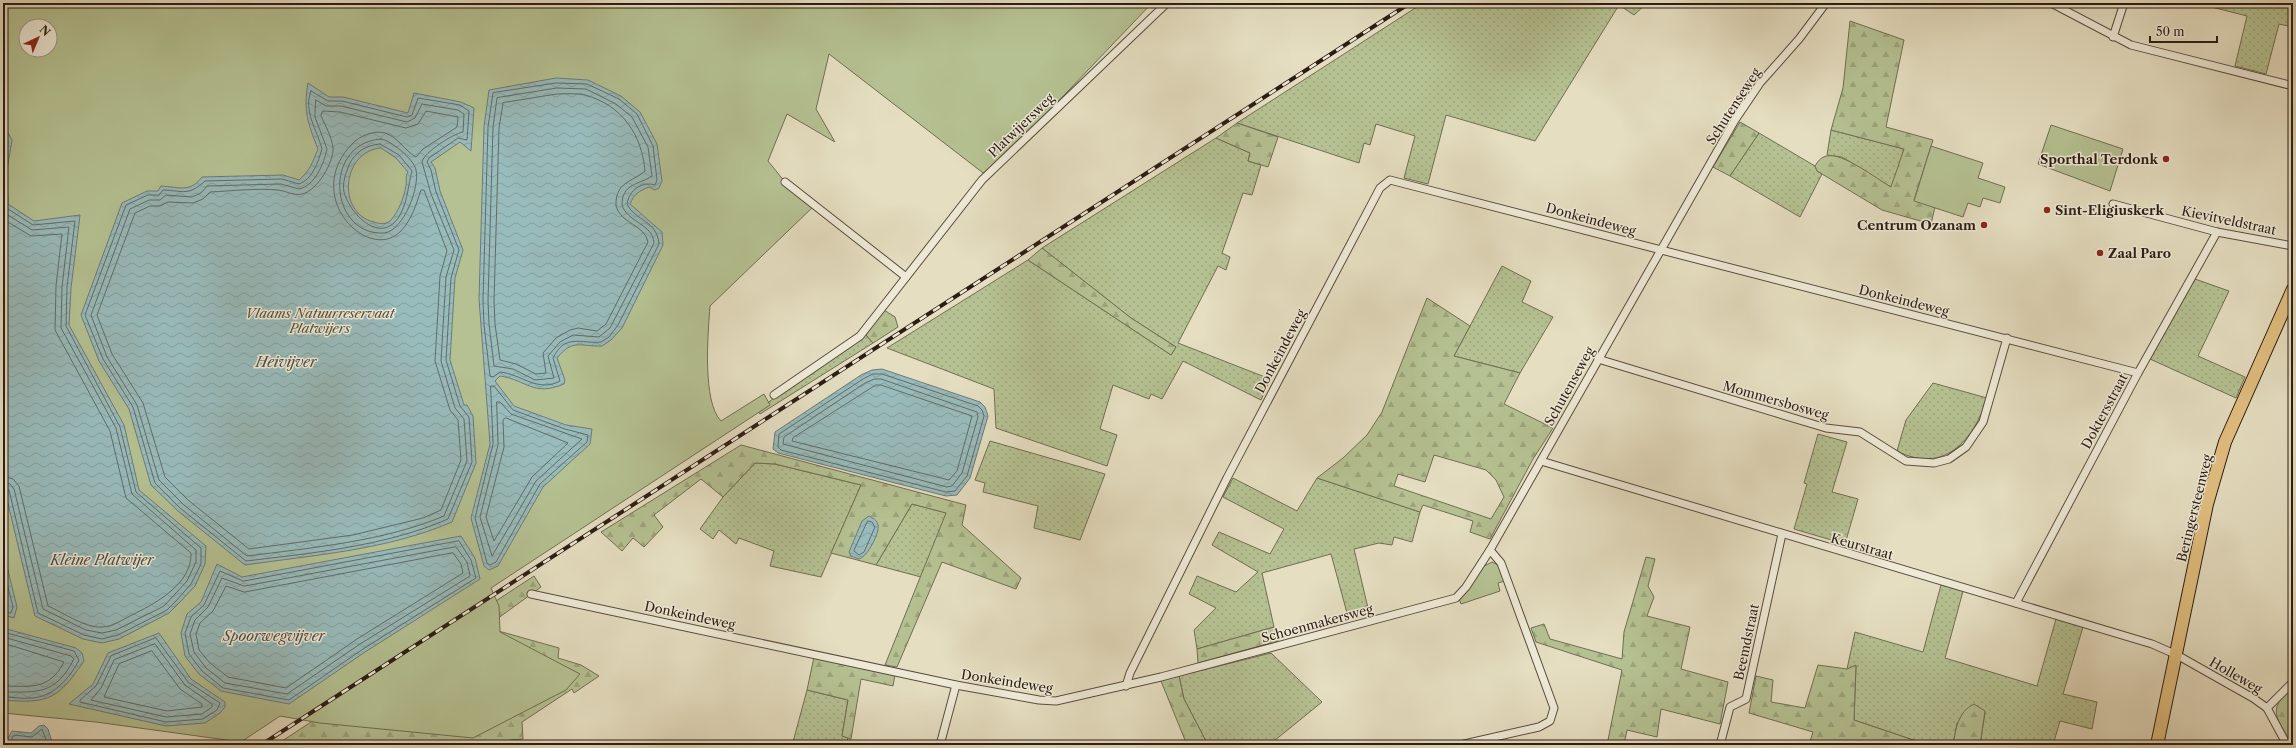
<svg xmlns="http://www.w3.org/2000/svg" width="2296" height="748" font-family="'Libre Caslon Text',serif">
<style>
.grass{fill:url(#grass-dots);stroke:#706e53}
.forest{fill:url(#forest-firs);stroke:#706e53;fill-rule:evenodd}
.park{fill:#b5c192;stroke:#706e53;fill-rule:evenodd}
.water{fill:url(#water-waves);stroke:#6d7b78;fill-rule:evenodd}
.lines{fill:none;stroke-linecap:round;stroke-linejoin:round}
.shore{stroke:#626c68;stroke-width:1}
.minor-casing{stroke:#5a4c3f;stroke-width:9}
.primary-casing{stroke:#2c1c14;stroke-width:14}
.minor{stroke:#eeead7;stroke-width:7}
.primary{stroke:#e2bf80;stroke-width:12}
.rail-casing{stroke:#2c1c14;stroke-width:4}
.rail{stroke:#eeead7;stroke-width:2.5;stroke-dasharray:8;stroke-linecap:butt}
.poi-dot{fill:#8f2418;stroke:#eeead7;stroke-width:1.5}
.labels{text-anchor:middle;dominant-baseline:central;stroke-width:3;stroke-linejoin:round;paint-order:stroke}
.street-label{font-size:13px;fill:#2c1c14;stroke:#eeead7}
.poi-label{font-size:13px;font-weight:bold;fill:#2c1c14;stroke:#eeead7;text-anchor:end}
.park-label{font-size:13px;font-style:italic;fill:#554e3a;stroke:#eeead7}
.water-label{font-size:14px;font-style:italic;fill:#4c4c46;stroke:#eeead7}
</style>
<defs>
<pattern id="grass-dots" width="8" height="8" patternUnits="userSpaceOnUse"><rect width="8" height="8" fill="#b5c192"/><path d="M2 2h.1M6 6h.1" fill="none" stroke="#9ca57d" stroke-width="1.8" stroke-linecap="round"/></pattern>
<pattern id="forest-firs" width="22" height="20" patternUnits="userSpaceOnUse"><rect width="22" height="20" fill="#b5c192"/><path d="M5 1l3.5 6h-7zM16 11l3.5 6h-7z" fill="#9ca57d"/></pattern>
<pattern id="water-waves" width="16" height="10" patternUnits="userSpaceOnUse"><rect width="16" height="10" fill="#98bbbb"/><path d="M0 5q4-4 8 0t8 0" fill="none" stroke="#83a0a0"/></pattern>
</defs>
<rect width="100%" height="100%" fill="#e5dec1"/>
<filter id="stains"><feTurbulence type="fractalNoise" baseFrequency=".005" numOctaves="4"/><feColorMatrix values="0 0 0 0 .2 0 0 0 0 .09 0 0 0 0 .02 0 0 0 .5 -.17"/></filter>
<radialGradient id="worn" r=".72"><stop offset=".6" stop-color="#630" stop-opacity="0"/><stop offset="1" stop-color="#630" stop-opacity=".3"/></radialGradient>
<g class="grass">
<path d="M1423 3H1647L1634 15 1619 5 1535 141 1446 115 1428 184 1404 178 1415 136 1376 124 1370 145 1364 143 1359 163 1237 123Z"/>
<path d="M2196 3H2293V27L2279 24 2266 74 2235 66 2247 16Z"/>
<path d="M1831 130 1904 149 1892 188 1842 157 1827 155Z"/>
<path d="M1759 133 1815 166 1817 171 1822 174 1800 217 1730 176Z"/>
<path d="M1216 138 1250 153 1248 161 1261 165 1252 195 1243 193 1222 253 1230 257 1226 270 1218 266 1178 343 1270 379 1261 400 1183 361 1162 399 1151 394 1149 399 1113 385 1100 429 1117 435 1107 466 996 428 994 389 887 348 1028 260 1171 355 1176 347 1131 318 1042 248Z"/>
<path d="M1502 266 1531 281 1522 302 1553 317 1520 373 1454 356Z"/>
<path d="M2195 279 2229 291 2198 356 2245 377 2236 398 2150 359Z"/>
<path d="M866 335 873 343 760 414 757 410Z"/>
<path d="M1933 383 1987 398C1974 440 1944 475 1897 451L1906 420Z"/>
<path d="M1818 434 1847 442 1832 492 1858 499 1845 544 1794 529 1807 484 1804 483Z"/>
<path d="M990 441 1105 474 1080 540 1034 528 1038 506 983 492 985 483 975 480Z"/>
<path d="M755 463 775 464 861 485 821 577 770 566 774 551 739 538 736 544 719 530 713 539 700 529 723 497Z"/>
<path d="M1233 478 1297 511 1317 478 1420 512 1412 542 1394 537 1392 545 1379 543 1354 549 1368 608 1347 613 1331 554 1262 573 1274 627 1197 649 1194 630 1216 608 1189 594 1197 576 1236 592 1258 572 1212 545 1219 532 1270 554 1284 529 1223 497Z"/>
<path d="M912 504 947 513 921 577 876 565Z"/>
<path d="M1941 585 1963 591 1945 658 2037 686 2056 619 2083 627 2063 694 2097 702 2092 729 2060 721 2053 745H1980L1985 712 1957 723 1953 745H1928L1854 720 1856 666 1847 669 1855 632 1923 652Z"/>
<path d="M1271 653 1322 702 1269 745H1208L1184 699 1179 676Z"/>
<path d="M807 690 848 700 842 736 848 738 846 745H800L793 742Z"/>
</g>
<g class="forest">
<path d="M1850 21 1904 40 1886 127 1933 140 1914 200 1935 207 1931 224 1882 210 1817 171 1815 166C1818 161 1821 157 1827 156 1842 152 1877 179 1891 187L1904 149 1831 130 1843 88Z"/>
<path d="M1740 122 1759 133 1730 176 1713 167Z"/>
<path d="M1237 123 1278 137 1268 167 1248 161 1250 153 1216 138Z"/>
<path d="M1042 248 1131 318 1176 347 1171 355 1028 260Z"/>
<path d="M1427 298 1470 326 1454 356 1520 373 1504 404 1553 428 1533 459 1490 539 1470 532 1473 521 1423 505 1420 512 1317 478 1343 458 1367 435 1382 412ZM1434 455 1486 470 1496 480 1504 497 1491 519 1394 486 1398 474 1425 482Z"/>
<path d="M884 310 895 317 898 327 873 343 866 335Z"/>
<path d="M741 445 966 505 962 525 1021 578 1016 589 942 562 897 667 885 665 946 513 912 504 876 565 831 553 861 485 775 464 755 463 723 497 701 479 654 515 663 527 644 547 633 538 622 551 601 532Z"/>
<path d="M1646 557 1655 559 1648 586 1654 597 1647 616 1690 627 1681 669 1728 682 1720 724 1661 709 1657 737 1627 730 1624 745H1607L1622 670 1536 642 1531 628 1544 624 1550 639 1622 659 1624 632Z"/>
<path d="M534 576 541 587 497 619 495 630 559 648 558 658 581 665 599 676 574 693 572 689 522 722 523 739 510 740 504 745H276Z"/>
<path d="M1274 627 1278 641 1198 663 1197 649Z"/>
<path d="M814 657 895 675 893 686 861 679 851 739 842 736 848 700 807 690Z"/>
<path d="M1818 665 1847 669 1856 665 1854 720 1928 745H1809L1813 732 1749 713 1756 676 1773 680 1771 702 1805 708Z"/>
<path d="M1179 676 1184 699 1208 745H1187L1161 681Z"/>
<path d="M2288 691 2293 696V745C2289 741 2286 734 2283 729 2273 713 2274 705 2288 691Z"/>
<path d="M1974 704 1985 711 1980 745H1953C1956 728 1958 712 1974 704Z"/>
</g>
<g class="park">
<path d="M3 3H1152L987 176 829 54 816 109 835 142 787 114 768 161 785 182 815 205 710 306C708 333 702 402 721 421L764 394 770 405 491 588 499 606 500 632 580 674 566 690 473 738 320 723 280 716 241 742 96 722 3 713ZM26 26H50V50H26Z"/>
<path d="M2051 125 2123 149 2110 191 2038 164Z"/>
<path d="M1931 146 1983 163 1978 178 2005 187 2000 203 1983 198 1980 207 1968 203 1963 217 1914 201Z"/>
<path d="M1492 562 1498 565 1505 581 1498 583 1500 591 1461 604 1459 599 1482 567Z"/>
</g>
<g class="water">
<path d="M556 78 588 80 621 96 640 112 657 144 662 181 659 188 655 190 649 187C639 191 634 194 630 204L662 232 663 245 622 328 611 340 602 346C581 347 573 338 557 358L565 380 564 384C533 397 527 380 500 376L495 381 514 406 566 425 592 429 590 444 543 487 498 566 489 570 484 566 471 518 490 444 479 299 484 127 489 90Z"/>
<path d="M308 83 329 97H343L408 113 414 93 461 102 474 108 471 151 460 142 431 162 435 168 440 191 463 250 455 278 450 360 464 405H467L473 416 476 463 452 522C387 550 314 555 245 565L178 511 151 485 129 409 99 361 81 315 122 203 147 191H158L161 186C179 187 190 193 202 177L283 175 299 180C310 171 313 161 318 149 308 124 303 110 308 83ZM381 148 396 158 408 172C405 176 407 181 406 186 404 197 399 211 391 220 386 225 380 224 374 222 336 213 342 151 381 148Z"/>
<path d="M3 124 12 140 7 170 8 204 34 221 80 215 71 288 69 325 124 425 139 490 206 546 205 564 195 586 179 603 169 613 119 639 102 643 83 639 35 616 3 483Z"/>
<path d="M882 369 980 402 985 407 988 416 970 478 957 495 946 496 778 453 773 449 775 432 861 375 872 370Z"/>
<path d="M869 516C873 518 877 520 878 525 880 533 867 557 859 559L851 556 849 552 862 521Z"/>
<path d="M461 536 475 558 480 579 365 652 289 704 221 691 199 674 185 656 181 633 187 614 201 602 217 564 242 577Z"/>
<path d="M3 550 17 607 14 618 3 615Z"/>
<path d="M3 628 76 648 82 653 84 661C58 699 49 704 3 700Z"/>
<path d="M159 633 191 679 225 702V707L220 713 205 723 166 726 69 704 93 684 108 653Z"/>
<path d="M44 725 48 729 53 745H4L12 731 31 733 39 726Z"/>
</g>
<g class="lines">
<g class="shore">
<path d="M556 83 587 84 619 99 637 114 653 146 657 180 655 185C642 181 629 190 627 204 635 221 657 220 659 244L618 325 609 337 601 342C581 344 565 333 553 358L560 381C538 393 521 374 500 372L493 377 490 376 484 325 483 300 488 127 493 93Z"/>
<path d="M557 88 586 89 616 104 632 117 648 147 652 176C639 185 622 183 622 205 627 222 653 224 654 243L610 328 599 337 573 335 560 342 548 356 554 378 535 380 513 369 494 366 489 324 488 301 493 127 497 98Z"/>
<path d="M311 91 328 101H342L407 117 412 115 418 98 460 105 469 111 467 140 458 138 429 158 427 162 431 170 436 192 459 250 451 278 446 360 460 406 469 417 472 462 448 519C386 546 313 553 246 561L180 508 155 483 133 407 103 359 85 315 126 205 148 195H159L163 190C185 191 188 196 205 181L282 179 299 184C313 179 318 162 322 149 317 130 303 111 311 91Z"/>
<path d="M557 94C566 94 576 93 585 95 622 105 642 135 645 171 632 182 615 182 616 206 620 223 645 225 648 242L606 324 597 331 578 328 570 330 556 338 543 353 546 373 536 374 516 364 500 360 495 324 494 301 499 128 503 103Z"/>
<path d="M316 100 326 106H341L407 122 415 118 422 104 458 110 464 114 463 132C453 134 424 152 422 162L431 194 454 250 446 277 441 361 455 408 464 419 467 461 444 516C385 541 311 548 247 556L184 505 159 480 137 405 107 357 91 315 130 209 149 200H160L166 195 192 197 201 193 207 186 281 184 299 189C315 186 324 163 327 149L315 117Z"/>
<path d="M323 111 340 112 406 128 418 124 426 111 458 117 457 127 423 149 416 157C405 151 398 137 385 133 374 130 359 136 352 144 301 197 369 264 401 231 412 219 416 205 421 190H424L447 251 440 276 435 361 450 410 458 420 461 460 441 510 423 518 353 535 249 549 188 500 165 477 143 403 112 354 97 315 135 213 150 206H160L168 202 193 203 203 199 210 192C232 191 256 188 278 190 287 191 293 196 302 194 317 191 334 162 333 148 332 137 325 125 321 116Z"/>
<path d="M3 132 8 142 3 170 5 207 33 225 75 221 67 287 66 326 120 427 136 492 201 548V564L191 584 176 601 167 610 118 635 102 639 84 635 38 613 9 490 3 487"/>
<path d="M381 139C390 140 414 159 416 170 420 186 404 231 384 233 329 236 322 143 381 139Z"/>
<path d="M380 144 399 155 412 171C408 185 408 199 401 213 384 247 351 217 344 192 342 183 346 173 349 165 355 152 366 145 380 144Z"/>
<path d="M3 212 32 230 69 227 62 287 61 328 116 428 132 494 196 550V562L187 581 164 606 116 630 102 633 86 630 43 609 14 489 10 484 3 482"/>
<path d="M3 219 31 236 62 234 56 286 55 330 110 431 126 498 191 553C192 585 154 604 130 616 122 620 112 627 102 627 85 628 64 613 48 606L19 486 13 479 3 476"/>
<path d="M873 374H882L978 406 982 410 984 416 967 476 955 491 946 492 781 450 778 447 779 434 863 379Z"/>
<path d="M875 379H881L977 412 978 417 962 473 952 486 947 487 783 444 784 437 865 383Z"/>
<path d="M876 385H881L972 416 957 471 949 480 792 441 793 438Z"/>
<path d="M491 386H494L513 410 565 429 588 435 587 442 540 484 496 562 490 565 487 563 475 518 493 444Z"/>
<path d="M497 402H500L511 414 582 439 536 481 492 556 480 517 498 445Z"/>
<path d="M506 418 568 443 532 477 494 541 486 517 504 447 503 420Z"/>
<path d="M868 521 872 522 875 527 864 552 859 555 854 551Z"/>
<path d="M459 541 471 560 476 578 363 649 289 700 223 688 202 671 189 654 185 633 191 617 204 605 220 571 243 581Z"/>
<path d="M456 547 467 562 470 576 360 644 287 694 225 683 206 668 194 652 190 634 195 620 208 607 222 578 244 586Z"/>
<path d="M453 553 461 564 463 573 357 639 286 688 228 677 210 663 199 650 196 634 200 623 213 611 226 586 244 592Z"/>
<path d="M3 567 13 607 11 613 3 612"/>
<path d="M3 632 74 651 79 660C70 678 53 697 32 698 22 699 12 697 3 697"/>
<path d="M3 637 71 656 74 659C55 695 39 692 3 692"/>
<path d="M156 638 188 682 220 703 217 710 203 719 166 722 80 702V700L96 686 111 656Z"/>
<path d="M3 643 64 662C49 691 30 686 3 686"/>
<path d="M155 644 185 685 212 704V707L202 714 166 717 91 700 101 688 114 660Z"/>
<path d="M152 651 180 689 202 704V707L167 711 104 697 119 664Z"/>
<path d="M8 745 14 735 32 737 42 729 48 745"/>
</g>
<g class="minor-casing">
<g id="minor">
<path d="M2051 3 2131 45 2293 86"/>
<path d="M2113 37 2124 3"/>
<path d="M785 182 906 277"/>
<path d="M2113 204 2217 232 2293 246"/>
<path d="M1598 359 1826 428 1860 432 1906 461 1934 463 1949 459 1966 447 1983 422 2007 338"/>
<path d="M774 395 860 336 982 180 1167 3"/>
<path d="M1541 461 2152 644 2177 655 2253 698 2267 708 2287 745"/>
<path d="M531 594 956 685 1039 700 1056 701 1161 677 1456 598 1466 587 1490 550 1735 120 1760 83 1799 39 1826 3"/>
<path d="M2016 603 2138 373 2217 232"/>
<path d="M1126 686 1130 673 1227 478 1380 188 1390 180 2138 373"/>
<path d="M2267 708 2293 682"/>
<path d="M940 745 956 685"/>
<path d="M1460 745 1539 727 1550 721 1554 708 1501 563 1490 550"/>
<path d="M1720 745 1730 707 1746 699 1782 534"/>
</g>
</g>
<g class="primary-casing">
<path id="primary" d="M2157 745 2207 504 2225 442 2293 289"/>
</g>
<use href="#minor" class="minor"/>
<use href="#primary" class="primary"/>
<g class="rail-casing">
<path id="rail" d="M261 745 1410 3"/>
</g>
<use href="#rail" class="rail"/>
</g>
<g class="poi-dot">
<circle cx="2166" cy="159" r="4"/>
<circle cx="2047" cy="210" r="4"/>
<circle cx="1984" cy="225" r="4"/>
<circle cx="2100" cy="253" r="4"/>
</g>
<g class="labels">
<g class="street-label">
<text transform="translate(1733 106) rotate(-57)">Schutenseweg</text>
<text transform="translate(1021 125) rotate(-44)">Platwijersweg</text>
<text transform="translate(1591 219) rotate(15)">Donkeindeweg</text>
<text transform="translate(2229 220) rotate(12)">Kievitveldstraat</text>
<text transform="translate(1904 300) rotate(14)">Donkeindeweg</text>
<text transform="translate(1280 351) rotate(-62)">Donkeindeweg</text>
<text transform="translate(1569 386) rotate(-61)">Schutenseweg</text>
<text transform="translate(1776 400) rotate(16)">Mommersbosweg</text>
<text transform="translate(2104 411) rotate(-62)">Doktersstraat</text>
<text transform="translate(2194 508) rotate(-76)">Beringersteenweg</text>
<text transform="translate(1862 546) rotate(16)">Keurstraat</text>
<text transform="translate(690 615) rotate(12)">Donkeindeweg</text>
<text transform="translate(1317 623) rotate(-15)">Schoenmakersweg</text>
<text transform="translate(1746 642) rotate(-78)">Beemdstraat</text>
<text transform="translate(2236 675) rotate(30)">Holleweg</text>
<text transform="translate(1007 681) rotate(9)">Donkeindeweg</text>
</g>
<g class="poi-label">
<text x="2158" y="159">Sporthal Terdonk</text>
<text x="2055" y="210" text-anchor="start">Sint-Eligiuskerk</text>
<text x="1976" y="225">Centrum Ozanam</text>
<text x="2108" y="253" text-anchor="start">Zaal Paro</text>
</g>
<g class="park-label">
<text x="320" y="313">Vlaams Natuurreservaat<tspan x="320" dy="15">Platwijers</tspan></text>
</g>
<g class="water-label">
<text x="286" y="362">Heivijver</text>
<text x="102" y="560">Kleine Platwijer</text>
<text x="274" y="636">Spoorwegvijver</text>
</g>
</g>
<rect width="2296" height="748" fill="none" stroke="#e5dec1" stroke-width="16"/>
<rect x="4" y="4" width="2288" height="740" fill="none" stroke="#2c1c14" stroke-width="2"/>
<rect x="8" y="8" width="2280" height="732" fill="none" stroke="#2c1c14"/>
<g transform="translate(38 38) rotate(44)"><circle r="19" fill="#eeead7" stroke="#a09889"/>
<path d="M0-3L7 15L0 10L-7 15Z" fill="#8f2418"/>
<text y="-6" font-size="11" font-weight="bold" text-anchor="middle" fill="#2c1c14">N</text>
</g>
<path d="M2150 36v6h67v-6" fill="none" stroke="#2c1c14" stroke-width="2"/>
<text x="2156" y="36" font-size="12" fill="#2c1c14" stroke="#eeead7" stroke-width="3" paint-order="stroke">50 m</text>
<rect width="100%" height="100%" filter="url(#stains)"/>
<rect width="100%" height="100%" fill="url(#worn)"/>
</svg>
